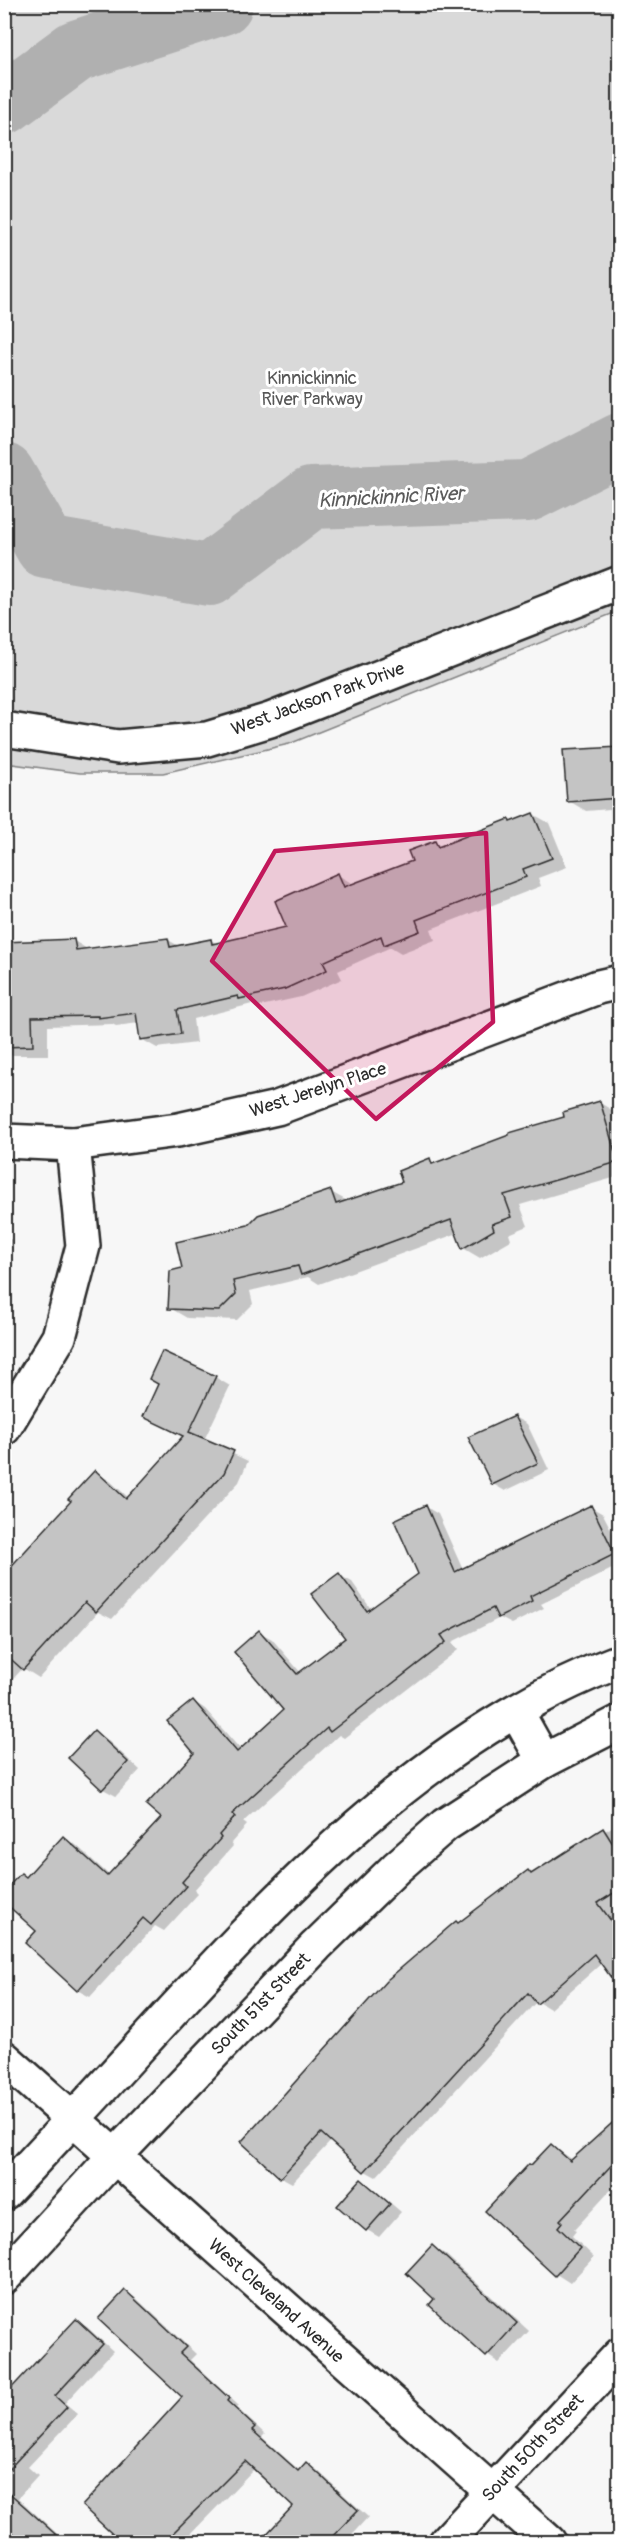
<svg xmlns="http://www.w3.org/2000/svg" width="624" height="2547" font-family="Pangolin,sans-serif">
<style>
.green{fill:#d9d9d9;stroke:#828282;stroke-width:1.5}
.shadow{fill:#0003}
.lines{fill:none;stroke-linecap:round;stroke-linejoin:round}
.river{stroke:#b0b0b0;stroke-width:62}
.building{fill:#c4c4c4;stroke:#2b2b2b;stroke-width:1.5}
.minor-casing{stroke:#2b2b2b;stroke-width:38}
.tertiary-casing{stroke:#2b2b2b;stroke-width:38}
.minor{stroke:#fff;stroke-width:33}
.tertiary{stroke:#fff;stroke-width:33}
.marked{fill:#c2185b;fill-opacity:0.2;stroke:#c2185b;stroke-width:4.5;stroke-linejoin:round}
.labels{text-anchor:middle;dominant-baseline:central;stroke-width:6;stroke-linejoin:round;paint-order:stroke}
.park-label{font-size:18px;fill:#565656;stroke:#fff}
.street-label{font-size:18px;fill:#2b2b2b;stroke:#fff}
.water-label{font-size:20px;font-style:italic;fill:#5a5a5a;stroke:#fff}
</style>
<rect width="100%" height="100%" fill="#f7f7f7"/>
<filter id="ink" filterUnits="userSpaceOnUse"><feTurbulence type="fractalNoise" baseFrequency=".0167" numOctaves="2"/><feDisplacementMap in="SourceGraphic" scale="12" xChannelSelector="R" yChannelSelector="G"/><feConvolveMatrix kernelMatrix="1 2 1 2 8 2 1 2 1" color-interpolation-filters="sRGB"/></filter>
<g filter="url(#ink)">
<path class="green" d="M5 5H619V611L289 744 163 773H80L5 763Z"/>
<g class="shadow">
<path d="M620 748V854L613 850 610 809 586 811 569 801Z"/>
<path d="M533 814 549 823 567 867 538 878 541 886 431 929 435 940 401 953 391 947 338 971 342 979 301 997 256 1007 252 1004 193 1019 196 1043 157 1048 141 1039 139 1023 116 1026 112 1024 48 1026V1055H11L9 1059 4 1058V996L74 941 89 950 168 940 181 947 211 940 217 944 289 928 338 875 353 884 414 862 435 843 442 847 509 821 512 822Z"/>
<path d="M600 1103 617 1113 620 1120V1176L520 1205 528 1226 509 1234 511 1240 480 1258 463 1248 458 1233 319 1284 308 1277 250 1291 253 1304 237 1320 187 1318 170 1308 184 1269 248 1227 331 1192 349 1202 404 1182 430 1160 437 1164 566 1119Z"/>
<path d="M4 1236 12 1240 6 1294 4 1293Z"/>
<path d="M215 1377 230 1386 204 1440 248 1461 239 1482 112 1619 98 1612 39 1678 23 1668 4 1689V1576L73 1501 95 1472 110 1481 129 1498 184 1437 145 1417Z"/>
<path d="M514 1417 527 1424 549 1470 505 1491 493 1484Z"/>
<path d="M426 1507 438 1514 463 1570 591 1507 603 1514 620 1547V1565L541 1604 544 1608 512 1624 500 1618 452 1642 458 1650 344 1738 339 1735 243 1822 247 1825 231 1843 233 1846 194 1890 198 1894 164 1931 155 1926 90 1997 77 1990 38 1930 27 1878 63 1838 76 1845 110 1876 163 1818 196 1753 193 1701 205 1709 241 1750 285 1710 259 1632 272 1639 301 1673 347 1638 339 1575 352 1582 371 1609 419 1574Z"/>
<path d="M94 1732 106 1739 140 1770 116 1796 103 1789 70 1758Z"/>
<path d="M620 1822 619 1978 602 1963 550 2009 537 2001 376 2177 365 2171 331 2141 292 2183 281 2177 458 1924 528 1872 533 1875Z"/>
<path d="M620 2118V2180L574 2230 576 2231 572 2236 594 2257 570 2283 556 2274 531 2167 551 2145 573 2160Z"/>
<path d="M361 2181 373 2188 401 2212 379 2237 367 2230Z"/>
<path d="M432 2247 445 2254 529 2331 499 2363 487 2355 437 2299Z"/>
<path d="M125 2292 136 2298 196 2354 190 2360 239 2406 237 2408 265 2434 262 2437 300 2471 306 2464 317 2470 368 2517 345 2542H261L296 2506 255 2468 183 2542H122L84 2506 184 2397Z"/>
<path d="M76 2321 87 2327 113 2351 65 2403 78 2414 28 2467 38 2476 18 2498 66 2542H26L11 2529 4 2536V2398Z"/>
</g>
<g class="lines">
<g class="river">
<path d="M4 104 76 51 222 4"/>
<path d="M4 474 46 547 209 575 311 498 528 491 620 444"/>
</g>
</g>
<g class="building">
<path d="M620 747V798L567 802 563 750Z"/>
<path d="M533 813 552 858 523 869 526 877 416 920 420 931 384 945 381 936 323 962 327 970 285 989 239 999 238 996 177 1010 181 1034 140 1040 136 1013 98 1018V1016L32 1017 33 1046 4 1047V942L74 939 76 950 168 938 170 947 211 939 212 944 286 927 275 901 338 873 344 887 412 861 408 851 435 841 438 847 509 819 510 822Z"/>
<path d="M600 1101 618 1162 504 1195 512 1217 492 1224 494 1230 462 1249 451 1220 301 1275 298 1266 233 1281 236 1294 219 1311 168 1309 170 1271 182 1268 176 1242 248 1225 258 1215 331 1190 336 1204 402 1182 398 1171 430 1158 432 1164 509 1135V1133L564 1117 563 1112Z"/>
<path d="M162 1351 216 1376 189 1432 234 1451 224 1473 96 1612 85 1602 23 1670 4 1653V1574L71 1501 68 1499 95 1470 126 1499 183 1436 143 1417 158 1384 149 1379Z"/>
<path d="M514 1416 538 1463 492 1485 468 1437Z"/>
<path d="M426 1505 455 1572 591 1505 615 1554 530 1596 532 1601 498 1618 493 1608 441 1635 446 1642 330 1732 327 1728 232 1814 235 1817 219 1835 221 1838 182 1882 186 1886 151 1925 143 1918 77 1991 25 1943 36 1931 4 1902V1891L21 1873 26 1877 63 1836 107 1876 161 1818 146 1805 194 1753 167 1721 193 1700 237 1752 283 1710 234 1652 259 1630 297 1674 345 1638 311 1594 339 1573 367 1611 418 1574 394 1520Z"/>
<path d="M94 1730 128 1762 102 1790 68 1758Z"/>
<path d="M603 1828 620 1855V1889L598 1903 620 1933V1990L594 1954 537 2004 528 1993 364 2172 321 2133 280 2178 241 2142 387 1980 456 1921 458 1923 528 1870 531 1874Z"/>
<path d="M620 2116V2156L560 2220 562 2222 558 2227 580 2248 555 2276 485 2211 529 2164 531 2165 551 2144 570 2161Z"/>
<path d="M361 2179 390 2204 366 2231 337 2206Z"/>
<path d="M432 2245 517 2323 486 2357 429 2305 434 2299 406 2273Z"/>
<path d="M125 2290 186 2347 180 2353 229 2398 227 2401 255 2427 252 2430 298 2471 306 2462 358 2510 327 2542H259L293 2506 245 2461 164 2542H121L82 2506 182 2397 98 2319Z"/>
<path d="M76 2319 103 2344 55 2396 67 2407 4 2474V2396Z"/>
<path d="M4 2488 64 2542H23L4 2525Z"/>
</g>
<g class="lines">
<g class="minor-casing">
<g id="minor">
<path d="M4 729 118 747 207 739 270 720 620 583"/>
<path d="M4 1141 73 1144 178 1130 277 1108 598 987 620 982"/>
<path d="M4 1428 59 1337 83 1246 73 1144"/>
<path d="M516 1711 544 1761"/>
<path d="M73 2119C230 1951 397 1744 620 1661"/>
<path d="M114 2157 316 1946 396 1868 445 1825 544 1761 620 1722"/>
<path d="M446 2542 620 2355"/>
</g>
</g>
<g class="tertiary-casing">
<g id="tertiary">
<path d="M4 2058 549 2542"/>
<path d="M4 2193 73 2119"/>
<path d="M4 2277 114 2157"/>
</g>
</g>
<use href="#minor" class="minor"/>
<use href="#tertiary" class="tertiary"/>
</g>
</g>
<path class="marked" d="M486 833 493 1022 376 1119 212 961 275 851Z"/>
<g class="labels">
<g class="park-label">
<text x="312" y="378">Kinnickinnic<tspan x="312" dy="21">River Parkway</tspan></text>
</g>
<g class="street-label">
<text transform="translate(318 699) rotate(-20)">West Jackson Park Drive</text>
<text transform="translate(318 1090) rotate(-18)">West Jerelyn Place</text>
<text transform="translate(261 2004) rotate(-46)">South 51st Street</text>
<text transform="translate(276 2301) rotate(42)">West Cleveland Avenue</text>
<text transform="translate(533 2448) rotate(-47)">South 50th Street</text>
</g>
<g class="water-label">
<text transform="translate(391 497) rotate(-3)">Kinnickinnic River</text>
</g>
</g>
<rect width="624" height="2547" fill="none" stroke="#fff" stroke-width="24"/>
<rect x="12" y="12" width="600" height="2523" fill="none" stroke="#2b2b2b" stroke-width="2" filter="url(#ink)"/>
</svg>
